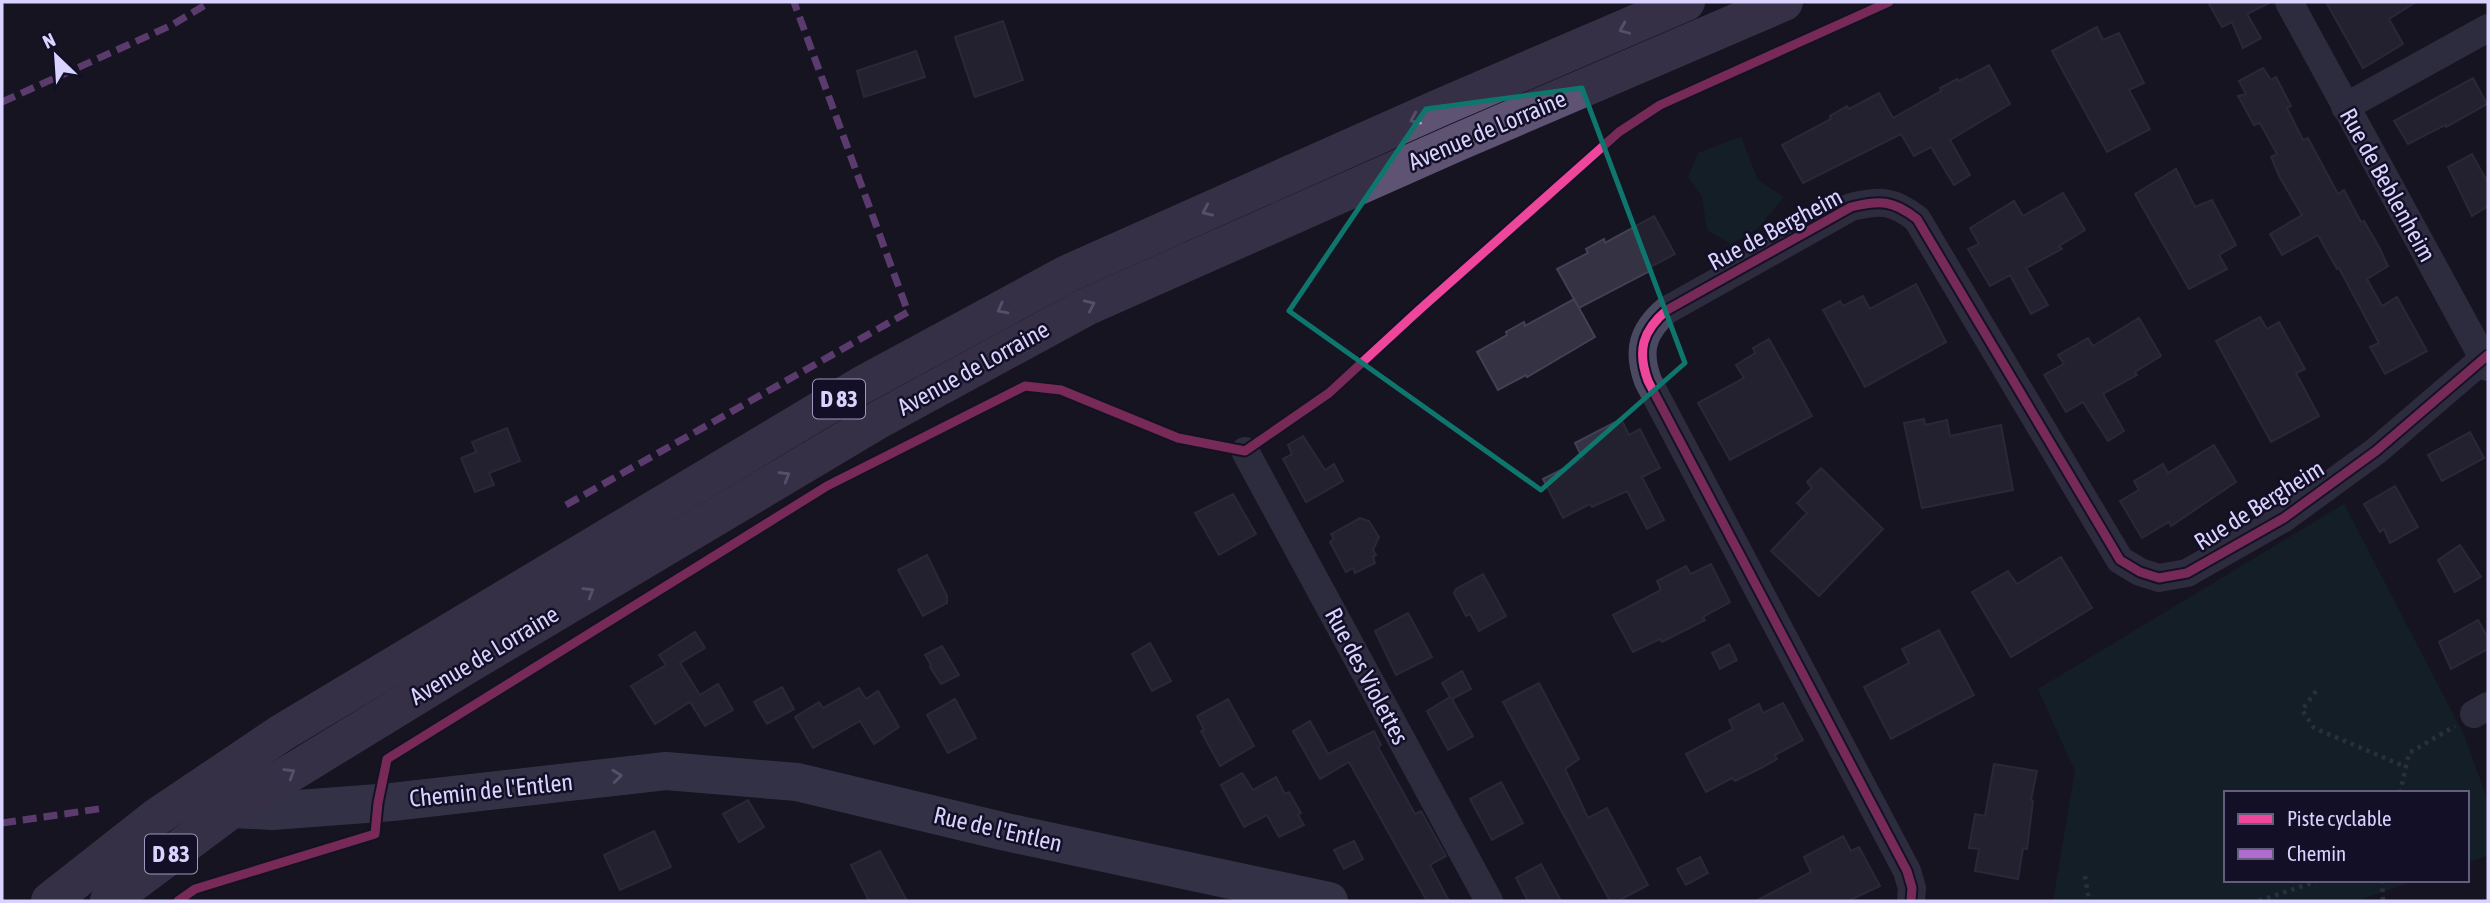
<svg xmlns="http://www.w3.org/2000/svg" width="2490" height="903" font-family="'Asap Condensed',sans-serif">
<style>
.green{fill:#132c2d}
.building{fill:#343243;stroke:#433f54;stroke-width:2}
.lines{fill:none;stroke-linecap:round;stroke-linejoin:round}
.path{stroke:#44505f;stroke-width:4.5;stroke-dasharray:3.5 5;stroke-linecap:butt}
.street{stroke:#4a4962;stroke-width:28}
.secondary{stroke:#575674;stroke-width:38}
.primary{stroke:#5e5373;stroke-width:38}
.quiet{stroke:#b06ccc;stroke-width:7;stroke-dasharray:14 7;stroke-linecap:butt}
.cycleway-casing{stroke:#130f26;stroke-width:13}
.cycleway{stroke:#ed469a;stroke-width:9}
.oneway{stroke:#a29ac0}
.oneway2{stroke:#9e9bc0}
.marked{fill:none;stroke:#0f766e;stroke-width:5;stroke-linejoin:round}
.labels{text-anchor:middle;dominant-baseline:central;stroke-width:5;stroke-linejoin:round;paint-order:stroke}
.shield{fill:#130f26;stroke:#9e99be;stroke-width:2}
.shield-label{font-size:23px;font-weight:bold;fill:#d9d4ff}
.street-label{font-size:24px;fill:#d9d4ff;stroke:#130f26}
</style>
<rect width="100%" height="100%" fill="#161421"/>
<g class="green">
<path d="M1741 137 1758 180 1784 197 1757 229 1731 244 1707 230 1702 196 1688 177 1698 153Z"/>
<path d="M2344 504 2464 735 2488 801V855L2467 863V793H2226V880H2417L2357 901H2053L2075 771 2038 689Z"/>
</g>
<g class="building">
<path d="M2208 2H2271L2247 14 2261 38 2243 48 2232 22 2222 27Z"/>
<path d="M2326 2H2416L2389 19 2403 44 2363 68Z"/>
<path d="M1003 21 1023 80 975 97 955 37Z"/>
<path d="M2097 27 2103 40 2119 33 2144 83 2129 90 2150 129 2107 152 2052 51Z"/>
<path d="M916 51 925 77 864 97 857 71Z"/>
<path d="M1989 65 2010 104 1950 140 1970 175 1954 185 1931 147 1914 156 1901 134 1803 183 1782 145 1831 119 1830 116 1847 106 1849 109 1879 93 1893 118 1941 91 1940 88 1957 79 1959 81Z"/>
<path d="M2263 68 2271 80 2276 77 2291 106 2287 108 2303 140 2308 138 2338 194 2344 190 2361 222 2364 221 2379 247 2388 266 2367 279 2382 306 2397 297 2427 351 2385 374 2370 347 2379 343 2339 268 2337 269 2318 235 2282 255 2270 234 2302 215 2280 178 2271 157 2277 154 2260 123 2254 125 2238 96 2246 94 2239 81Z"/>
<path d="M2473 78 2487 104 2446 127 2445 125 2408 144 2394 121Z"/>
<path d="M2472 154 2488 183V206L2472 216 2448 167Z"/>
<path d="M2176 169 2195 207 2212 200 2236 245 2219 255 2227 269 2189 289 2135 194Z"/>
<path d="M2063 193 2085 230 2059 246 2062 249 2026 268 2048 305 2031 314 2010 275 1990 286 1968 249 1979 244 1970 228 2014 201 2023 216Z"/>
<path d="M1654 216 1675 254 1648 268 1650 271 1579 308 1557 269 1588 253 1586 249 1604 239 1605 243Z"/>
<path d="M1916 284 1946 342 1865 387 1823 310 1840 301 1843 306 1863 296 1870 309Z"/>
<path d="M1574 299 1595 337 1527 377 1526 375 1498 390 1477 352 1507 335 1506 332 1524 322 1525 326Z"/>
<path d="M2260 317 2267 329 2279 322 2305 369 2296 373 2319 416 2271 442 2216 341Z"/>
<path d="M2139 318 2161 356 2135 372 2137 375 2103 394 2124 431 2108 441 2083 402 2066 412 2044 375 2064 364 2058 355 2088 338 2093 346Z"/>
<path d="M1769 339 1812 416 1730 460 1698 403 1744 378 1736 365 1755 353 1753 348Z"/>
<path d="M1621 419 1629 435 1640 429 1660 468 1642 477 1664 520 1647 529 1627 491 1592 507 1590 504 1563 518 1543 479 1583 459 1575 443Z"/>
<path d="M1924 419 1925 425 1947 420 1950 436 2001 425 2013 490 1922 508 1904 423Z"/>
<path d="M507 428 520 461 489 473 494 485 475 492 461 458 476 452 472 442Z"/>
<path d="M2470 432 2484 458 2442 481 2428 455Z"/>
<path d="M1303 436 1325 470 1334 464 1343 481 1306 502 1283 459 1292 454 1288 445Z"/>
<path d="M2214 445 2236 482 2171 526 2169 522 2142 538 2120 501 2139 490 2134 481 2163 464 2168 473Z"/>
<path d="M1821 468 1883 529 1819 596 1771 551 1807 513 1797 503 1812 488 1807 482Z"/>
<path d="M2395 486 2418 527 2390 543 2384 529 2380 532 2364 504Z"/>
<path d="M1233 494 1256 534 1219 555 1195 513Z"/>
<path d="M1360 518 1369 521 1379 537 1373 550 1376 555 1373 557 1375 563 1355 573 1353 568 1346 572 1330 542 1334 539 1331 534Z"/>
<path d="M2460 545 2481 577 2455 592 2438 560Z"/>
<path d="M927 555 947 596V603L923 616 898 570Z"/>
<path d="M2061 557 2092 608 2011 657 1972 592 2008 571 2017 584Z"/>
<path d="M1711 564 1730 602 1703 617 1705 620 1662 642 1660 639 1633 652 1613 615 1661 590 1657 581 1686 566 1691 574Z"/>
<path d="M1483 574 1506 616 1479 631 1470 614 1466 616 1454 593 1456 589Z"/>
<path d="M1408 613 1432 657 1396 675 1375 631Z"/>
<path d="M2478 620 2488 638V649L2451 669 2439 642Z"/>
<path d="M1939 630 1974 695 1891 739 1864 687 1909 663 1902 649Z"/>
<path d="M695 632 705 648 680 663 700 695 718 684 733 710 705 726 690 702 655 724 631 686 666 665 659 655Z"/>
<path d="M1150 643 1171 681 1152 691 1132 654Z"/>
<path d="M1729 644 1737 660 1720 669 1712 653Z"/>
<path d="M942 646 959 675 941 684 930 667 931 665 925 655Z"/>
<path d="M1462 671 1471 689 1452 699 1473 736 1448 750 1427 711 1450 697 1442 683Z"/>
<path d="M1539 683 1579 759 1565 769 1588 818 1607 808 1648 885 1618 901H1610L1503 702Z"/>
<path d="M782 687 794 709 767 724 754 702Z"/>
<path d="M859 688 866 699 878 691 899 727 874 744 860 721 813 748 795 717 819 702 823 708Z"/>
<path d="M955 699 976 738 948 753 927 715Z"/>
<path d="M1228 699 1254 746 1220 766 1201 731 1204 730 1197 716Z"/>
<path d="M1783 703 1803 740 1775 755 1777 759 1761 768 1735 781 1732 778 1706 792 1686 754 1733 729 1729 720 1759 704 1763 713Z"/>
<path d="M1310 721 1328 754 1374 731 1381 745 1378 747 1415 814 1421 811 1446 856 1430 865 1449 901H1427L1349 762 1320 779 1293 731Z"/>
<path d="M1994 764 2037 771 2031 800 2033 801 2027 849 2023 848 2018 879 1975 871 1979 849 1969 848 1975 814 1985 816Z"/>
<path d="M1242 773 1253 790 1276 777 1285 794 1289 792 1301 813 1298 815 1304 825 1279 837 1267 815 1244 827 1221 785Z"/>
<path d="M1501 782 1523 823 1492 840 1470 799Z"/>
<path d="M748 800 764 827 739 842 723 814Z"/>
<path d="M654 831 671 867 620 890 604 855Z"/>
<path d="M1843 836 1851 851 1859 847 1880 886 1848 901H1756L1811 872 1804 857Z"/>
<path d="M1354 841 1363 859 1344 869 1334 850Z"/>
<path d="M880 851 907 901H869L851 865Z"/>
<path d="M1700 857 1708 873 1686 885 1677 869Z"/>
<path d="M1541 864 1561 901H1528L1516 878Z"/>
</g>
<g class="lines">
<g class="path">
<path d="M2316 691 2302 710 2314 728 2406 767"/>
<path d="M2400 793 2409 753 2455 726"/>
<path d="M2085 876 2089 901"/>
<path d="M2382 880 2383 901"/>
<path d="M2259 901 2320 880"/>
</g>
<g class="street">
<path d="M2289 2 2488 367"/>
<path d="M2345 107 2488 28"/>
<path d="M1245 451 1489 901"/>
<path d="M2474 714 2488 706"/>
<path d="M1911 901 1912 888 1907 871 1648 381C1637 351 1642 331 1667 310L1851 207C1880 200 1893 200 1917 219L2120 560 2140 572 2159 578 2187 573 2284 518 2376 451 2488 355"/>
</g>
<path class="secondary" d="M232 809 272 811 392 802 666 771 797 782 1006 832 1329 901"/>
<g class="primary">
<path d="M50 901 158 816 283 732 862 385 1067 274 1439 108 1686 2"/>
<path d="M109 901 232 809 462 668 880 419 1086 307 1458 142 1784 2"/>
</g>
<g class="quiet">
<path d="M2 102 172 25 210 2"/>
<path d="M566 505 908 312 794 2"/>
<path d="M2 823 105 808"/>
</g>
<g class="cycleway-casing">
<g id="cycleway">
<path d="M178 901 195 889 375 834 378 803 387 759 827 486 1025 386 1061 390 1178 438 1245 451 1329 393 1418 311 1619 132 1660 105 1889 2"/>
<path d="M1911 901 1912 888 1907 871 1648 381C1637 351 1642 331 1667 310L1851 207C1880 200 1893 200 1917 219L2120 560 2140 572 2159 578 2187 573 2284 518 2376 451 2488 355"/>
</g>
</g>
<use href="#cycleway" class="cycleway"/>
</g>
<defs><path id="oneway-chevron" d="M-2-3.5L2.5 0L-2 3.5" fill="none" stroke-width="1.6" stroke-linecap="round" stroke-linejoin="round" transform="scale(1.75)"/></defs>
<g class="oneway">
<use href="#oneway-chevron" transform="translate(1624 29) rotate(157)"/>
<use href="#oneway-chevron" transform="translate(1415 119) rotate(156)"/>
<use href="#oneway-chevron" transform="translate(1207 211) rotate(156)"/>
<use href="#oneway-chevron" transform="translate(1090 305) rotate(-25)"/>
<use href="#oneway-chevron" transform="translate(1002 309) rotate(152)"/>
<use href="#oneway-chevron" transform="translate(785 476) rotate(-31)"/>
<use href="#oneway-chevron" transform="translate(589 592) rotate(-31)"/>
<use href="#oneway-chevron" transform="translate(290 773) rotate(-31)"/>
</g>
<use class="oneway2" href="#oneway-chevron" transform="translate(617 776) rotate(-6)"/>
<path d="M0 0H2490V903H0ZM1582 88 1685 363 1541 490 1289 311 1426 109Z" fill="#161421" fill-opacity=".55" fill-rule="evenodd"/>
<path class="marked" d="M1582 88 1685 363 1541 490 1289 311 1426 109Z"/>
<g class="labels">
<g class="shield">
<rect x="813" y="379.5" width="52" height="39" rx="5"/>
<rect x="145" y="834.5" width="52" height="39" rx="5"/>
</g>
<g class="shield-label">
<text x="839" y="399">D 83</text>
<text x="171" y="854">D 83</text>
</g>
<g class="street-label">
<text transform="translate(1487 130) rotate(-23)">Avenue de Lorraine</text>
<text transform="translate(2388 185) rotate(61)">Rue de Beblenheim</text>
<text transform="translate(1775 229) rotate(-28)">Rue de Bergheim</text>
<text transform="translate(973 368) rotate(-29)">Avenue de Lorraine</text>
<text transform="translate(2259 505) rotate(-32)">Rue de Bergheim</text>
<text transform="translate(484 655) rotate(-31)">Avenue de Lorraine</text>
<text transform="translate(1367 676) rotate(62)">Rue des Violettes</text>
<text transform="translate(491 790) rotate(-6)">Chemin de l'Entlen</text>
<text transform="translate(998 829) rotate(13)">Rue de l'Entlen</text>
</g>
</g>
<rect width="2490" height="903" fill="none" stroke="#d9d4ff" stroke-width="7"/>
<rect x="2224" y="791" width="245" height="91" fill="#130f26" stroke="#625e7d" stroke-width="2"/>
<rect x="2238" y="814" width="35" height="10" fill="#ed469a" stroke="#625e7d" stroke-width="2"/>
<text x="2287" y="826" font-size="21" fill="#d9d4ff">Piste cyclable</text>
<rect x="2238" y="849" width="35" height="10" fill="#b06ccc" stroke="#625e7d" stroke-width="2"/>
<text x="2287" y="861" font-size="21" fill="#d9d4ff">Chemin</text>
<g transform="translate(56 56) rotate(335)" stroke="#130f26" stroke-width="5" paint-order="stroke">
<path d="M0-5L12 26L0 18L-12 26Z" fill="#d9d4ff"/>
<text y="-10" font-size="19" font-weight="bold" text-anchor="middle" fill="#d9d4ff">N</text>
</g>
</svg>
